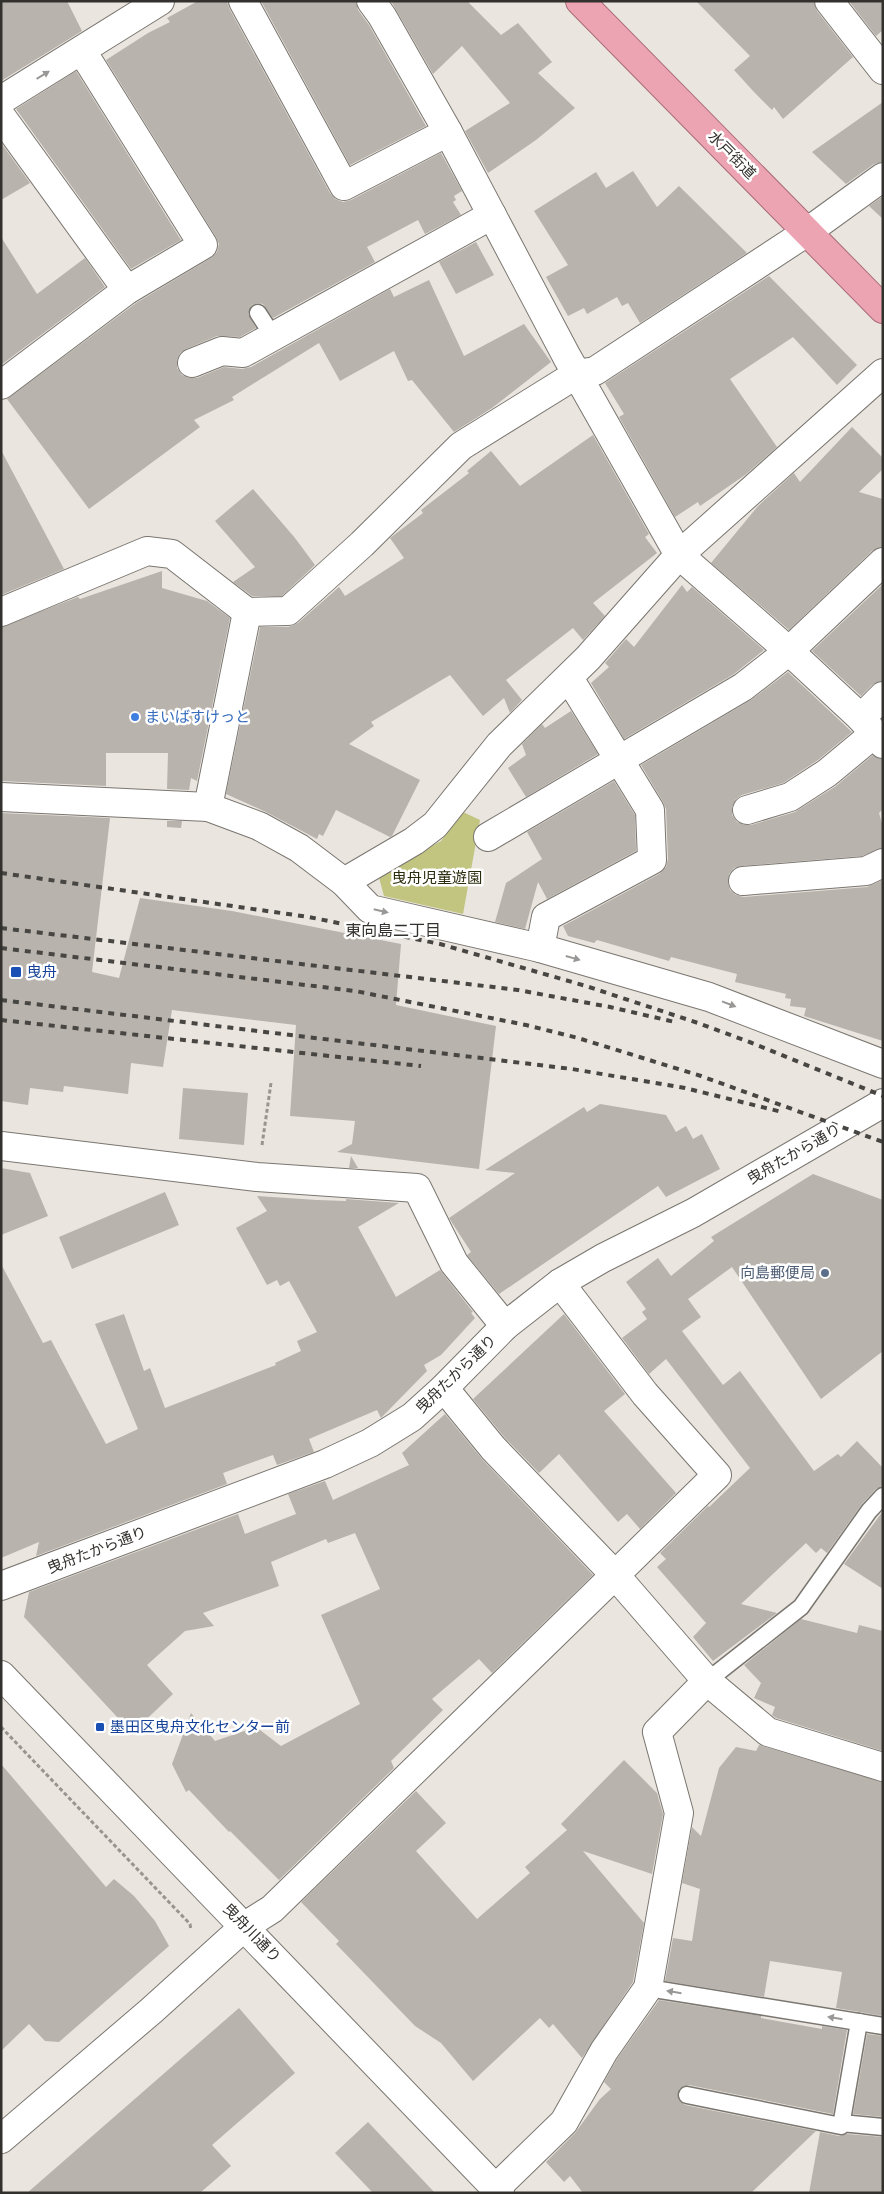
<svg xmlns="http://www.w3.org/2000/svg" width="884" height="2194" font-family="Figtree,'Noto Sans JP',sans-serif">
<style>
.green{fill:#c1c580}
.building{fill:#b8b3ad}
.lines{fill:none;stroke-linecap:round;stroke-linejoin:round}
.service-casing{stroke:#7a7670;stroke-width:19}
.minor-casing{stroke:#7a7670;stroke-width:30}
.tertiary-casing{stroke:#7a7670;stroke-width:30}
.trunk-casing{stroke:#a96c77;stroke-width:30}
.path{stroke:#989490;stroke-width:3;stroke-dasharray:4 2.5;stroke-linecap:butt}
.service{stroke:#fff;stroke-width:16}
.minor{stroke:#fff;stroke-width:28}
.tertiary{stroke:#fff;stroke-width:28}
.trunk{stroke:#eca3b2;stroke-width:28}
.rail{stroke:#484642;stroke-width:4;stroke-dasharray:6 6;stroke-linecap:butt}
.oneway{fill:#999896}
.shop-dot{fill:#3f7fe0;stroke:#fff;stroke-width:2}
.transit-dot{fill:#1a4fb4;stroke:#fff;stroke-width:2}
.service-dot{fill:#5c6f8a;stroke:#fff;stroke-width:2}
.labels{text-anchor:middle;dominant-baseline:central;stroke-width:5;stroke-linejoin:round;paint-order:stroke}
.street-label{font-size:15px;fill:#33312e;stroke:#fff}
.shop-label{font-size:15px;fill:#366cbe;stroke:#fff;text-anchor:start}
.park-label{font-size:15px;fill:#2a2b0c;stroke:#fff}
.transit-label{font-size:15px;fill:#164399;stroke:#fff;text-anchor:start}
.service-label{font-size:15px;fill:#4e5e75;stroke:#fff;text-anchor:end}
.neighbourhood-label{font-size:16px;fill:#33312e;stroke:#fff}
</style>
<rect width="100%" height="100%" fill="#eae5df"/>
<path class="green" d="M463 812 480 820 463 914 384 896 378 874 441 841Z"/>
<g class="building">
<path d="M1 1H67L82 31 1 81Z"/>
<path d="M198 1H227L229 8 330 193 335 199 343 202 351 200 441 153 462 191 454 196 456 200 453 202 461 215 425 234 418 220 367 247 375 262 273 318 263 304 257 303 252 305 248 314 256 328 240 337 217 336 186 349 180 353 177 360V368L182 375 189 378H197L224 367 242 369 251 367 390 289 394 297 429 280 464 356 524 324 551 362 492 408 454 432 412 380 408 381 394 351 340 381 319 343 232 397 234 400 194 420 200 427 89 509 7 399 136 303 211 258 217 252 219 244 216 237 106 60 148 33 170 22 167 18Z"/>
<path d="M261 1H356L358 10 369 25 426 126 350 165Z"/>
<path d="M391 1H467L501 35 518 23 552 62 538 73 575 108 536 140 488 173 465 131 510 103 462 46 433 74Z"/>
<path d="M696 1H814L817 11 853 57 783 119 774 107 772 110 754 92 734 70 750 56Z"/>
<path d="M849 1H883V30L876 36Z"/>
<path d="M76 71 181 240 131 269 16 109Z"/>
<path d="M883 102V162L874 164 846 184 812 152Z"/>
<path d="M1 143 30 183 1 200Z"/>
<path d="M633 171 657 207 679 186 747 253 640 323 628 303 622 306 617 297 587 314 584 308 568 316 546 277 568 265 534 211 596 172 606 188Z"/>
<path d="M883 196V219L869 206Z"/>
<path d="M1 237 37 294 85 258 105 287 1 365Z"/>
<path d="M476 242 494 275 456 294 439 262Z"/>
<path d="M769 276 857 365 837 385 793 337 730 379 777 447 745 475 700 506 698 502 675 517 619 417 624 414 605 383Z"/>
<path d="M852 427 883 458V469L859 492 883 499V547L872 551 789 630 711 563 758 506 794 473 800 482Z"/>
<path d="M593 435 649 534 645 537 657 553 593 603 605 616 583 640 573 628 506 680 522 700 510 713 504 698 483 716 450 675 371 722 374 726 349 744 420 780 392 836 390 837 336 810 323 836 319 834 317 839 266 812 226 794 260 627H288L298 623 339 587 345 596 404 558 390 538 423 513 421 510 469 473 467 471 491 451 520 486Z"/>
<path d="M1 450 64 569 1 595Z"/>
<path d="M253 489 295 538 315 565 282 596H252L233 582 255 567 215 521Z"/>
<path d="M162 571V588L207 601 230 618 197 781 191 778 189 790 167 789 168 753H106V786L1 781V627L78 597 80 599Z"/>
<path d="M883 584V681L872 685 861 696 812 651Z"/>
<path d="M682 585 687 592 692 587 764 650 734 674 624 739 591 683 609 667 605 663 626 639 634 647Z"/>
<path d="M788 672 852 732 818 760 783 783 742 795 736 799 732 807V815L737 822 744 825H751L795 812 836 786 873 755 883 759V809L879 813 883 827V848L862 856 741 866 734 868 729 874 728 883 730 890 736 895 744 897 867 887 883 880V1041L804 1016 806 1008 790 1006 791 999 785 998 786 994 735 982 737 974 671 957 669 961 597 940 594 943 568 936 563 926 659 874 666 867 668 859 666 809 663 802 641 765 751 700Z"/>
<path d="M571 711 598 754 526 797 508 768 526 755 522 744 542 724 545 728Z"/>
<path d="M614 781 635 815 636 851 547 899 538 882 525 929 495 922 506 883 542 859 527 832Z"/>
<path d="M1 813 110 818 92 972 119 978 140 898 232 911 401 944 396 1005 496 1026 479 1169 337 1152 352 1144 355 1121 290 1116 296 1025 172 1010 163 1067 131 1063 128 1094 64 1086 63 1092 30 1088 28 1105 1 1101Z"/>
<path d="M167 821H182L181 828 167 827Z"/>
<path d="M183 1088 248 1093 244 1145 179 1139Z"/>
<path d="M600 1104 666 1115 676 1132 686 1126 693 1139 702 1134 720 1169 666 1197 658 1186 499 1294 467 1255 471 1252 449 1218 515 1173 485 1170 584 1107 587 1112Z"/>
<path d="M351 1156 358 1168H349Z"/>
<path d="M1 1168 30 1173 48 1216 1 1235Z"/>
<path d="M813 1174 883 1200V1351L821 1399 732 1267 688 1299 701 1317 682 1331 723 1385 740 1371 814 1471 838 1454 841 1457 857 1441 883 1468V1486L876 1489 862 1504 827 1553 821 1548 816 1553 806 1543 741 1604 777 1613 713 1661 693 1637 706 1623 657 1567 666 1559 660 1553 708 1506 709 1507 750 1468 666 1359 649 1374 622 1338 647 1319 642 1312 646 1309 626 1282 658 1258 671 1276 714 1241 711 1237Z"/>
<path d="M165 1192 179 1225 72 1269 59 1237Z"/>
<path d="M257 1196 317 1200 346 1201V1199L399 1203 358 1227 396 1297 440 1270 473 1312 471 1313 475 1318 441 1355 424 1365 427 1371 381 1418 377 1410 309 1439 314 1452 277 1465 273 1455 223 1473 227 1484 36 1556 39 1542 1 1558V1264L43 1343 51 1340 106 1444 138 1429 95 1324 124 1314 144 1371 150 1368 165 1408 276 1365 275 1363 301 1351 297 1341 317 1332 289 1281 280 1286 277 1280 267 1285 236 1228 267 1211Z"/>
<path d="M564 1314 625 1394 604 1411 676 1493 640 1529 627 1514 618 1522 559 1454 539 1473 505 1438 473 1399Z"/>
<path d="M445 1414 482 1459 593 1575 492 1673 479 1659 432 1699 443 1710 391 1761 394 1768 279 1880 230 1831 229 1832 189 1790 186 1792 172 1764 191 1713 215 1741 256 1727 281 1746 360 1704 321 1615 380 1589 355 1533 328 1543 326 1539 271 1562 279 1586 203 1613 214 1626 185 1631 147 1665 173 1694 132 1733 24 1617 29 1592 238 1514 245 1534 296 1514 288 1494 325 1481 333 1500 409 1465 402 1453Z"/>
<path d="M883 1511V1589L844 1564Z"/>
<path d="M801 1619 857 1633 859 1625 883 1631V1751L776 1718 772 1715 775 1707 754 1698 761 1683 744 1665Z"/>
<path d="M759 1745 883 1782V2016L836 2008 842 1972 770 1961 764 1997 665 1981 673 1938 692 1941 700 1889 682 1883 692 1827 701 1836 719 1768 736 1747 756 1751Z"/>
<path d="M624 1760 657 1793 663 1814 652 1874 583 1851 644 1923 633 1982 582 2058 553 2024 549 2028 540 2018 473 2081 441 2043 415 2026 336 1944 339 1941 301 1902 416 1791 446 1823 416 1851 477 1919 530 1873 525 1867 567 1830 561 1824Z"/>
<path d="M1 1764 106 1887 114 1879 134 1896 155 1921 169 1946 59 2042 45 2041 29 2024 1 2051Z"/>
<path d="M659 2000 761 2016V2018L822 2029V2026L847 2030 833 2114 689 2085 679 2089 678 2099 685 2105 816 2131 751 2193H583L570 2176 564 2182 546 2162 575 2133 600 2099 611 2089 604 2082 617 2059Z"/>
<path d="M239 2008 295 2073 212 2145 231 2166 200 2193H27Z"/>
<path d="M867 2034 883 2036V2117L853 2114Z"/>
<path d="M368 2122 435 2193H373L335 2153Z"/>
<path d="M820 2132 839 2136 847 2134 883 2137V2193H809Z"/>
</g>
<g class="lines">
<g class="service-casing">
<g id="service">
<path d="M258 313 273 336"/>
<path d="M707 1681 801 1607 869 1511 883 1496"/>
<path d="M648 1988 883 2026"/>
<path d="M687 2095 841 2126 859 2022"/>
<path d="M841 2123 883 2127"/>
</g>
</g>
<g class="minor-casing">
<g id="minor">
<path d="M243 1 344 186 448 132"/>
<path d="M371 1 382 16 448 132 567 357 679 555 789 651 861 718 883 744"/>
<path d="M829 1 883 70"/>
<path d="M1 100 160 1"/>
<path d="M1 116 127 290"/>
<path d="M192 363 222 351 243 353 492 215"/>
<path d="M1 385 127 290 203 245 82 51"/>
<path d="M1 612 147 551 172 554 247 612 288 611 362 544 461 446 577 374 595 371 807 232 883 177"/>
<path d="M861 718 883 696"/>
<path d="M1 797 208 807 259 826 299 848 344 882 414 841 435 825 499 745 588 658 679 555 883 373"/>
<path d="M208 807 247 612"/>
<path d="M747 810 790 797 827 773 874 734"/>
<path d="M488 837 743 687 789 651 883 562"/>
<path d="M743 881 866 871 883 863"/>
<path d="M344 882 370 909 540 948 709 997 883 1064"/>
<path d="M540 948 546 917 652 860 650 810 569 678"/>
<path d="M1 1146 257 1177 417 1188 454 1263 505 1326"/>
<path d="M444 1388 493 1448 615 1575 717 1475 645 1394 560 1283"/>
<path d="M245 1926 272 1909 615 1575 707 1681 768 1732 883 1767"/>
<path d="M496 2188 564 2122 604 2051 648 1988 679 1813 657 1732 707 1681"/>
</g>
</g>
<g class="tertiary-casing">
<g id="tertiary">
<path d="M1 1586 325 1464 370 1443 412 1417 444 1388 505 1326 560 1283 603 1258 693 1213 883 1103"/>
<path d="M1 1675 500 2193"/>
<path d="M1 2139 151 2011 245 1926"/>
</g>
</g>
<g class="trunk-casing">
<path id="trunk" d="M580 1 883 309"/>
</g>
<g class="path">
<path d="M262 1145 271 1083"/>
<path d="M1 1727 190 1924 191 1930"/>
</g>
<use href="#service" class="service"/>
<use href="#minor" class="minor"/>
<use href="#tertiary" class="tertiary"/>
<use href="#trunk" class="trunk"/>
<g class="rail">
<path d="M1 873 309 917 440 944 586 986 698 1023 752 1043 883 1096"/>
<path d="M1 928 518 990 610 1007 675 1022"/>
<path d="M1 948 355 991 526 1025 578 1038 701 1076 883 1142"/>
<path d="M1 1000 572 1069 685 1088 782 1112"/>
<path d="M1 1020 421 1066"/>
</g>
</g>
<defs><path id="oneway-solid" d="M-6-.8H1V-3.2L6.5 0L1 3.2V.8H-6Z" transform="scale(1.25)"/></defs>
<g class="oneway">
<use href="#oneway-solid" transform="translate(43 75) rotate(-31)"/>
<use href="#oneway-solid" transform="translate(381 911) rotate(13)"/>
<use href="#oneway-solid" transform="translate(573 958) rotate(16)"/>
<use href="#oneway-solid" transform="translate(729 1004) rotate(21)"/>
<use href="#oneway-solid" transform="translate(674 1992) rotate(-171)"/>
<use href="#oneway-solid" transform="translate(835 2018) rotate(-171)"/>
</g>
<circle class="shop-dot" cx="135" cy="717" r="5"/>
<g class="transit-dot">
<rect x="10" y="966" width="12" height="12" rx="2.5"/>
<rect x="95" y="1722" width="10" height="10" rx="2.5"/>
</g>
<circle class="service-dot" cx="825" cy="1273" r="5"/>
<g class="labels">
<g class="street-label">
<text transform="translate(732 155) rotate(45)">水戸街道</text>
<text transform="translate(794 1154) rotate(-30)">曳舟たから通り</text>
<text transform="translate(456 1374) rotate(-44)">曳舟たから通り</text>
<text transform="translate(97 1550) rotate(-21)">曳舟たから通り</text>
<text transform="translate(252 1933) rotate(46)">曳舟川通り</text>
</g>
<g class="shop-label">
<text x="145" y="717">まいばすけっと</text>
</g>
<g class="park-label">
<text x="437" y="878">曳舟児童遊園</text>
</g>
<g class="transit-label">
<text x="27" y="972">曳舟</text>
<text x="110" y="1727">墨田区曳舟文化センター前</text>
</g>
<g class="service-label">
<text x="815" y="1273">向島郵便局</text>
</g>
<g class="neighbourhood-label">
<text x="393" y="930">東向島二丁目</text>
</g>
</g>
<rect width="884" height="2194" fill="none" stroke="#33312e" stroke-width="5"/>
</svg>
